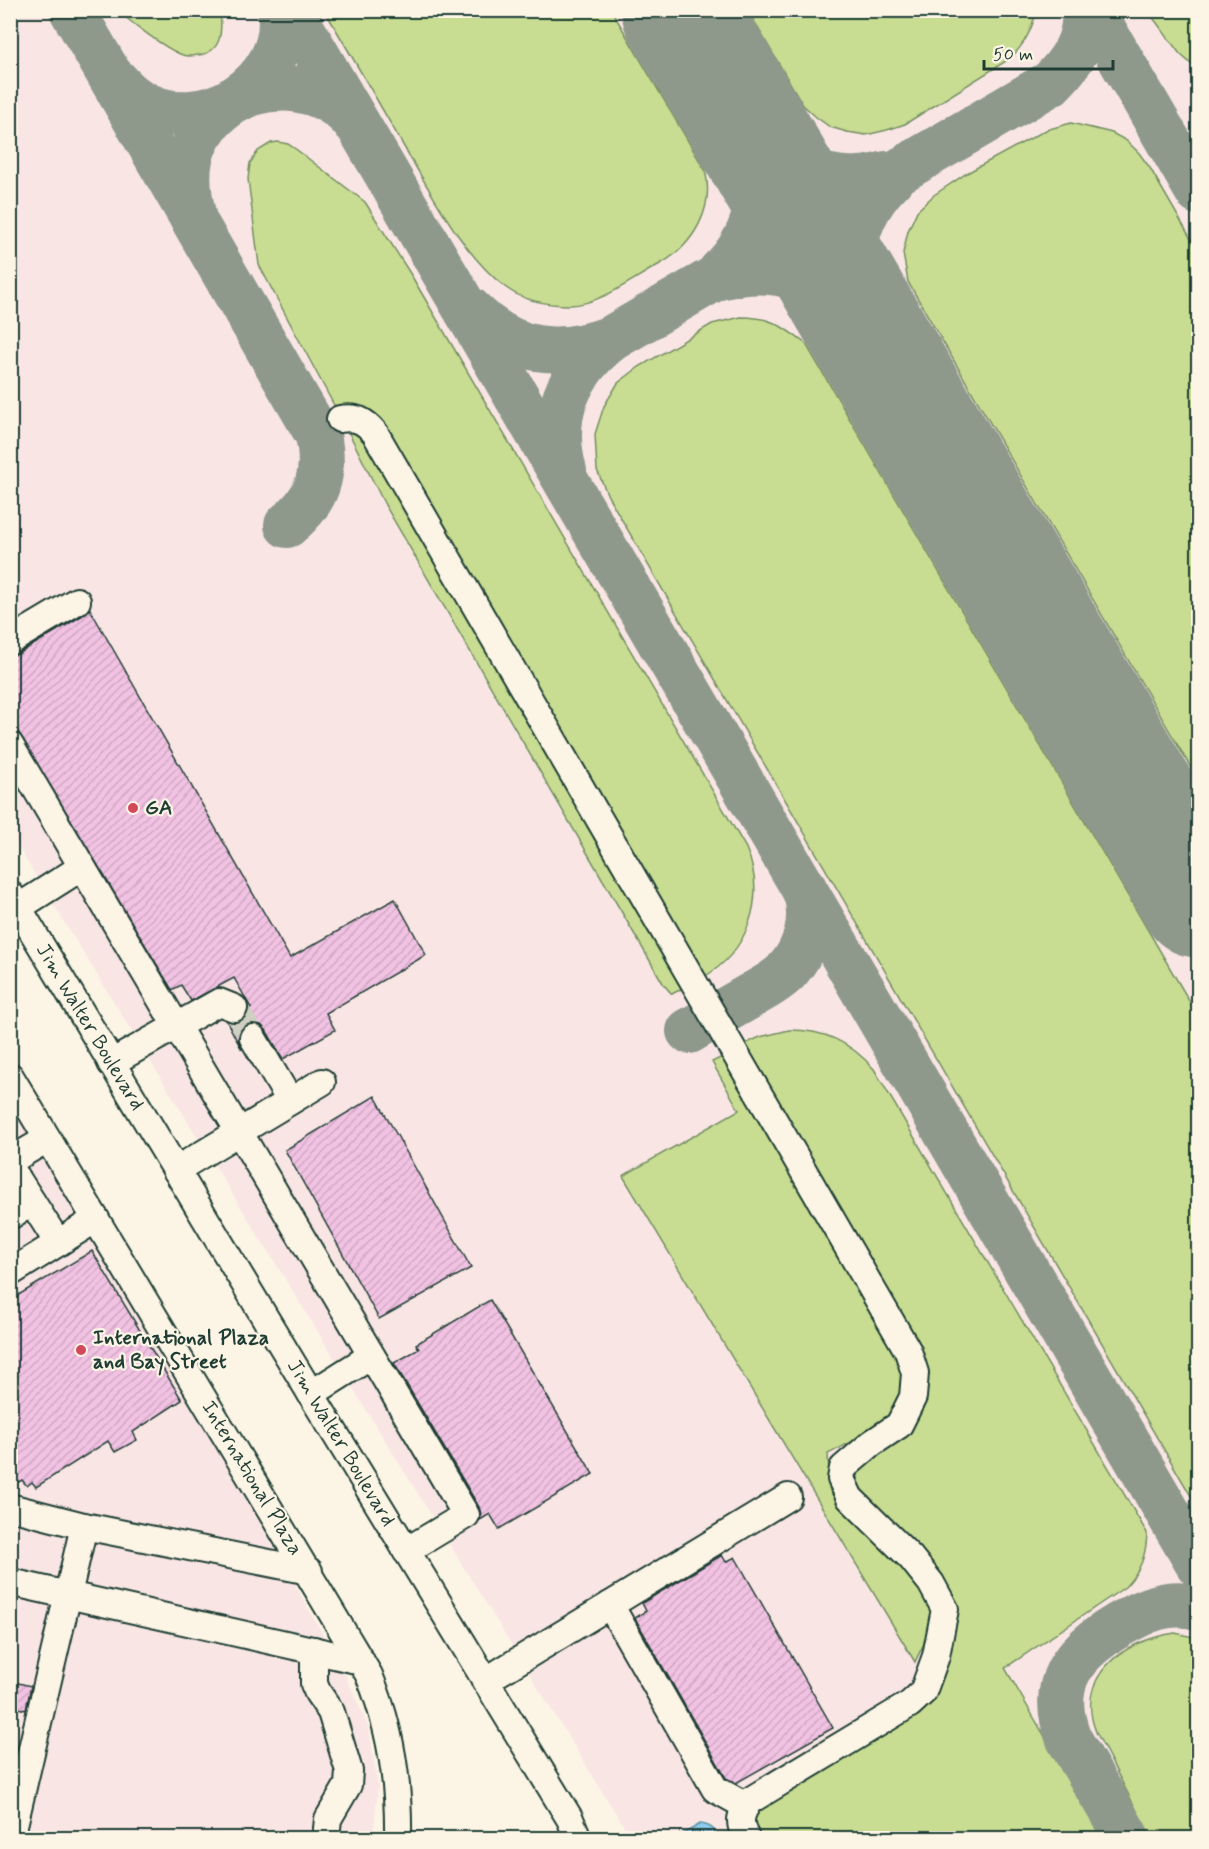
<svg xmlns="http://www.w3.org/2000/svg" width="1209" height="1849" font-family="Mynerve,sans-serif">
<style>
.built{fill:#f9e6e4}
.grass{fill:#c8dd92;stroke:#748d63;stroke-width:1.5}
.water{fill:url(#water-ripples);stroke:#6193a4;stroke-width:1.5}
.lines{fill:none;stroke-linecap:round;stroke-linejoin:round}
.taxiway{stroke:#8e998c;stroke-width:46}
.runway{stroke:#8e998c;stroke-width:117}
.building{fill:url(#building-hatch);stroke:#1f3d34;stroke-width:1.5}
.minor-tunnel{stroke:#d0d0c2;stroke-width:26;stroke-dasharray:26 13;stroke-linecap:butt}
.minor-casing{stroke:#1f3d34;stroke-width:30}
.minor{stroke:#fcf5e5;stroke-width:26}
.poi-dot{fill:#d1495b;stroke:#fcf5e5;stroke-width:2}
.labels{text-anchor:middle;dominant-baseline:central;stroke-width:4.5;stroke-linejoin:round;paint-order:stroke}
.poi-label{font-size:21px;font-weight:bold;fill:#1f3d34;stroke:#fcf5e5;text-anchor:start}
.street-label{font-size:21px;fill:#1f3d34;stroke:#fcf5e5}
</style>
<defs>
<pattern id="water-ripples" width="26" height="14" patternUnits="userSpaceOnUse" patternTransform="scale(1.5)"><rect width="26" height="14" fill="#8dccee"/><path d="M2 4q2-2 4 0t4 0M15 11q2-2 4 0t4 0" fill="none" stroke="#73a7c2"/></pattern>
<pattern id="building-hatch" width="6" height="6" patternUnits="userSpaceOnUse" patternTransform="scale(1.5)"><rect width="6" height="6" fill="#f2c2e3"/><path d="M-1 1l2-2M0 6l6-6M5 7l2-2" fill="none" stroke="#cfa8c3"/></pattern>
</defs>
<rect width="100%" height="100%" fill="#fcf5e5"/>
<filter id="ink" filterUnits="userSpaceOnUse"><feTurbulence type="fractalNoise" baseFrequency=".0167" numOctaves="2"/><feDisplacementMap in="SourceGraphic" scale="12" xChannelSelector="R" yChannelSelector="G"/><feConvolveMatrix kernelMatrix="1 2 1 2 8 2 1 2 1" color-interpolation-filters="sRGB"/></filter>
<g filter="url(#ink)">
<g class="built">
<path d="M11 11H1198V1838H631L11 836Z"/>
<path d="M10 1101 187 1391 344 1672 369 1728 378 1787 373 1838H11Z"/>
</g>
<g class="grass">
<path d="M118 11H220C222 29 223 52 199 55 192 56 186 57 180 54 163 47 132 23 118 11Z"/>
<path d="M325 11H612L705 170C715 208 694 245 660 264 634 278 600 305 570 305 549 305 523 301 505 287 462 253 435 199 407 152 380 105 353 58 325 11Z"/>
<path d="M748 11H1036C1032 30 1025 43 1011 58L905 124 887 130 866 135 847 132 830 127 816 117 803 105Z"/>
<path d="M1148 11H1198V70L1180 54Z"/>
<path d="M1071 123 1112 133 1127 141 1139 153 1150 168 1198 251V780L908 282 903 253 908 231 917 211 934 195 967 173 1046 130Z"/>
<path d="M278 142 288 144 297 150 365 202 411 275 746 848C767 897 749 952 702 978L382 424 336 409 259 265 248 179 250 163 258 151 271 143Z"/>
<path d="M741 317C772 317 782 326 806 344L1198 1016V1508L608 496 597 470 595 434 604 406 618 383 639 367 712 324Z"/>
<path d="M347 429 359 430 685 987 672 994 664 985 385 505Z"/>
<path d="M789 1030C825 1030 850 1042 874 1069L1147 1533C1146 1556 1141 1570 1125 1587L1005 1668 1104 1838H756L751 1823 756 1806 905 1716 955 1620 856 1487 858 1471 924 1392 743 1045 760 1037Z"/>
<path d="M726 1055 896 1345C898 1354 907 1377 906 1385 898 1423 858 1438 828 1454L830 1491 836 1500C859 1523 930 1583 932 1614 934 1629 921 1648 915 1662L623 1176 739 1110 712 1062Z"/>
<path d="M1175 1633 1198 1638V1838H1151L1096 1732C1074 1676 1124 1640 1175 1633Z"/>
</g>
<path class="water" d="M700 1824C711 1825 715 1830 720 1838H676Z"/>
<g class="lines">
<g class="taxiway">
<path d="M72 10 318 435C326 474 318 500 287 525"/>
<path d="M291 10 1198 1564"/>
<path d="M676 10C690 36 705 61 720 86 732 107 747 129 754 152 767 194 753 241 721 271"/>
<path d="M1092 10 1198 192"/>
<path d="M115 80C122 88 130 96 139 101 201 139 291 84 280 10"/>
<path d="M747 117C777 165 831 191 886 174"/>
<path d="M193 214C188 192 185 167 194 146 223 82 308 68 354 121"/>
<path d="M724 276C776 263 824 279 857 322L941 466"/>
<path d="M470 310C513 354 557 358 612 338"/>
<path d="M872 331C844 277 846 224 891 179"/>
<path d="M564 471C549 416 568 372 612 338L1051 83C1071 63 1087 40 1084 10"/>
<path d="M689 1031C709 1019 730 1008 750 996 762 989 775 983 785 973 807 950 816 915 803 886"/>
<path d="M1127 1838 1069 1739C1047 1683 1073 1652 1119 1625 1145 1610 1168 1599 1198 1607"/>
</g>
<path class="runway" d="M680 10 1198 899"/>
</g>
<g class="building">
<path d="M90 609 290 958 395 899 426 955 326 1013 335 1030 283 1059 266 1030 261 1025 253 1023 246 1025 240 1031 238 1039 242 1050 227 1022 236 1023 243 1020 251 1008 234 978 191 1001 181 985 172 990 10 718V656L18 654 85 614Z"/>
<path d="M375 1096 471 1268 379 1319 285 1150Z"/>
<path d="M92 1251 182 1400 133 1432 137 1440 115 1452 108 1441 36 1487 32 1482 27 1486 22 1480 10 1487V1300Z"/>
<path d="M490 1300 593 1474 499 1529 490 1514 480 1520 481 1514 479 1507 394 1363 419 1349 416 1344Z"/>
<path d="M722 1555 726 1562 735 1557 833 1728 736 1783 726 1778 635 1618 646 1611 642 1603Z"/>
<path d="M10 1681 31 1686 26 1710 10 1706Z"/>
</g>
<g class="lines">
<path class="minor-tunnel" d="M234 1008 253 1038"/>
<g class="minor-casing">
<g id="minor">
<path d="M340 419C356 416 365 421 375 433L908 1351 915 1373 913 1397 899 1425 872 1443 843 1468 841 1479 850 1498 911 1558 931 1583 945 1609 936 1656 923 1692 910 1704 749 1801C740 1815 738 1822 746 1838"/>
<path d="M10 641 77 601"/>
<path d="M10 745 466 1515 406 1551"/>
<path d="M10 894 311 1394 570 1819 578 1838"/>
<path d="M19 907 82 867"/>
<path d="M253 1038 290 1101"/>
<path d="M111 1063 219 1002 234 1008"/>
<path d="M10 1076 369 1675C391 1728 399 1782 398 1838"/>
<path d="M10 1161 47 1139"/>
<path d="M10 1167 58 1243 96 1219"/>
<path d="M176 1170 322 1082"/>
<path d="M10 1216 32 1202"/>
<path d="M10 1273 58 1243"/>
<path d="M311 1394 371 1356"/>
<path d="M10 1507 84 1526 309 1571"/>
<path d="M10 1582 361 1661"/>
<path d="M610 1605 715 1789 746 1806"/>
<path d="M314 1650V1684L318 1693 331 1712 349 1771 348 1785 328 1819 326 1838"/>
<path d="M485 1681 788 1497"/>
<path d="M11 1838 84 1526"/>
</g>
</g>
<use href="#minor" class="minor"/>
</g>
</g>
<g class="poi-dot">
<circle cx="133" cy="808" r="6"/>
<circle cx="81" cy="1350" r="6"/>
</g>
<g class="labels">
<g class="poi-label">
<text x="145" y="808">GA</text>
<text x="93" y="1338">International Plaza<tspan x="93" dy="24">and Bay Street</tspan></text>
</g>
<g class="street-label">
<text transform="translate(90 1027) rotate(59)">Jim Walter Boulevard</text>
<text transform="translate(341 1443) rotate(59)">Jim Walter Boulevard</text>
<text transform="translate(252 1478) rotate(59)">International Plaza</text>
</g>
</g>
<rect width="1209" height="1849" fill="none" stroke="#fcf5e5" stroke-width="36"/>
<rect x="18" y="18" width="1173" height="1813" fill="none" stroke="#1f3d34" stroke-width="2" filter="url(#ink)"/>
<path d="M984 60v9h129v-9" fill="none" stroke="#1f3d34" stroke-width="3"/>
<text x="993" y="60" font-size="18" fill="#1f3d34" stroke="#fcf5e5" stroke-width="4.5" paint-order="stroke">50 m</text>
</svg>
